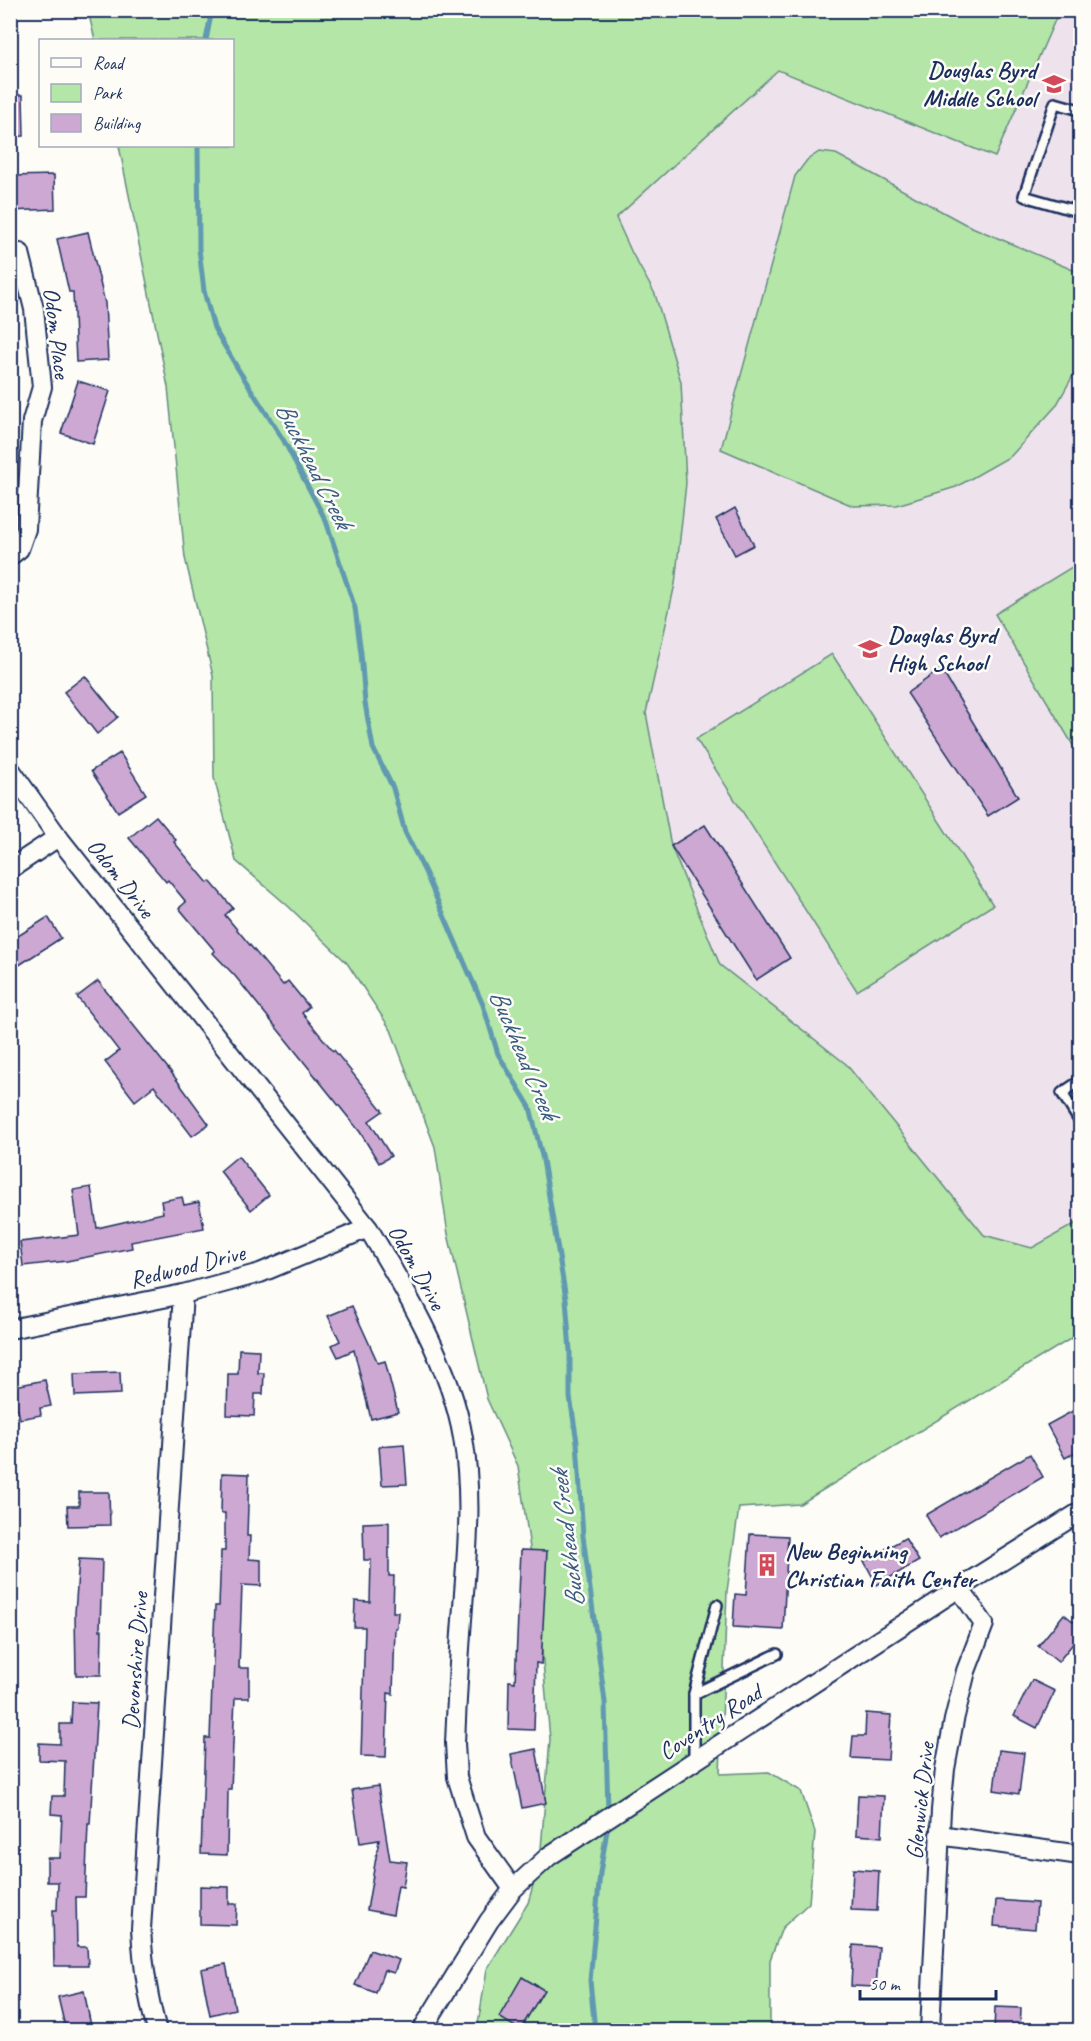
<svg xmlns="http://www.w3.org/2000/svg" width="1091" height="2041" font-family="Caveat,sans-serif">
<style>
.built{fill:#eee3ec}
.green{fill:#b3e6a7;stroke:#678a82;stroke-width:1.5}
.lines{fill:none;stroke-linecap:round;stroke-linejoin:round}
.stream{stroke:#6099b0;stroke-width:5}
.building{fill:#cca8d2;stroke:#1b2f5e;stroke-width:1.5}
.service-casing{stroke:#1b2f5e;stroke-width:14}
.minor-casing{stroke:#1b2f5e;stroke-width:22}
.service{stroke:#fdfcf7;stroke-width:9}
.minor{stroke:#fdfcf7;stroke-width:18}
.labels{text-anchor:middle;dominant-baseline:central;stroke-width:5;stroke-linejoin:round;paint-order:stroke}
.poi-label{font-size:24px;font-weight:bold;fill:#1b2f5e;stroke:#fdfcf7;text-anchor:start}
.street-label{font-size:24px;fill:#1b2f5e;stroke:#fdfcf7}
.water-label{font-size:26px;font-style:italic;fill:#385b80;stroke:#fdfcf7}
</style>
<rect width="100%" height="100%" fill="#fdfcf7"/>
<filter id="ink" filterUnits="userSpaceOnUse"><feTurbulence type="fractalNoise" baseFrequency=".0167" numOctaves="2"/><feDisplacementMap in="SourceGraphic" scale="12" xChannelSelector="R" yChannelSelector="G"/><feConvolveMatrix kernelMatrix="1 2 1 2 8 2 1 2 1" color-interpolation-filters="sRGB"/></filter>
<g filter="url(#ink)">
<path class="built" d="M1059 11H1080V1221L1032 1248 984 1235 846 1064 720 965 671 846 646 713 675 584 686 483 681 382 632 253 616 218 778 70 994 157Z"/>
<g class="green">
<path d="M88 11H1059L995 157 778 70 616 218 632 253 655 294 681 382 686 483 675 584 646 713 671 846 720 965 846 1064 984 1235 1032 1248 1080 1221V1333L800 1504 739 1508 727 1591 720 1774 769 1772 801 1791 815 1832 809 1903 782 1928 770 1960V2030H477L487 1969 528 1903 540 1861 550 1739 537 1596 518 1466 487 1399 448 1234 435 1147 391 1030 347 963 288 906 236 861 214 778 213 676 185 558 168 387 119 146H232V40H95Z"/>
<path d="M819 152 836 154 965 224 1080 273V363L1056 406 1011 456 956 487 897 505 853 506 721 449 795 176 807 160Z"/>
<path d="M1080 562V757L995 614Z"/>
<path d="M832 654 993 905 857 991 696 739Z"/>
</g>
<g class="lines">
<g class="stream">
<path d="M206 40 212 10"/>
<path d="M198 146 199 249 204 291 214 328 238 369 284 441 326 521 355 608 361 653 365 703 373 748 393 788 405 832 425 872 483 1005 498 1054 530 1107 543 1160 566 1299 570 1351V1397L577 1442 583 1536 605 1702 608 1812"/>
<path d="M595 2030 590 1981 600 1873 608 1824"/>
</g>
</g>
<g class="building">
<path d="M10 95H23L24 136 10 137Z"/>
<path d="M54 175 55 209 10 211V176Z"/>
<path d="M88 232 105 303 108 360 76 362 73 292H69L57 239Z"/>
<path d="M78 381 110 391 93 444 61 433Z"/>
<path d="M735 508 754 545 735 555 716 519Z"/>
<path d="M941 669 1018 797 988 816 907 693Z"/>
<path d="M85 676 118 717 97 734 64 692Z"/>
<path d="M120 753 146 794 118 812 91 771Z"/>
<path d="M156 816 176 840 174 842 208 883 210 881 233 908 225 915 283 985 288 981 309 1007 302 1013 333 1051 334 1050 383 1111 369 1121 391 1156 379 1163 360 1132 235 976 213 953 215 951 179 908 186 902 168 880 166 882 129 838Z"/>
<path d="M705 825 790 958 756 980 671 846Z"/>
<path d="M48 917 61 938 10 971V941Z"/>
<path d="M98 981 171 1072 209 1124 192 1136 154 1086 135 1101 105 1062 119 1051 77 997Z"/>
<path d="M238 1156 269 1195 251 1210 220 1171Z"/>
<path d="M91 1187 97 1228 163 1213 161 1201 182 1197 184 1205 199 1202 204 1228 131 1242 132 1248 67 1261 23 1266 20 1242 79 1235 73 1190Z"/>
<path d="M352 1306 378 1363 385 1361 398 1412 371 1419 354 1350 338 1357 332 1345 340 1341 328 1316Z"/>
<path d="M239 1349 259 1350 258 1373H264L263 1394H255L254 1416 227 1415 228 1374H238Z"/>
<path d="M120 1372 121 1394 75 1396 74 1374Z"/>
<path d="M45 1380 51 1406 40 1408 41 1415 20 1419 18 1410 10 1412V1387Z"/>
<path d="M1080 1407V1450L1065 1458 1047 1425Z"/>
<path d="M404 1444 407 1484 382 1485 379 1446Z"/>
<path d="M1030 1454 1043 1477 939 1538 926 1515Z"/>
<path d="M222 1473 249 1474 247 1536H250L249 1559 261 1560V1586L242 1585 239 1668H249V1698H235L231 1789H228L227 1855 201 1854 205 1738H210L215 1606H219L221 1551H225V1513H221Z"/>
<path d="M79 1492H109L110 1525 68 1526 67 1506H79Z"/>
<path d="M389 1522V1576H394L393 1612H398L397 1628H395L393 1694 388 1693 386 1757 361 1756 365 1627H354L355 1601 370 1602 371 1560H364L363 1523Z"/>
<path d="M750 1534 788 1536 783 1630 733 1627 735 1594 746 1595Z"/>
<path d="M905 1538 919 1561 877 1585 864 1561Z"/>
<path d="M521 1550 547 1551 541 1664 536 1663 534 1730 508 1729 509 1681 515 1682Z"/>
<path d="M79 1559 102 1560 100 1630H102L101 1675H76L75 1613Z"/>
<path d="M1064 1614 1080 1627V1635L1058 1662 1038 1646Z"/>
<path d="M1032 1680 1055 1691 1037 1728 1014 1716Z"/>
<path d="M72 1702 97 1703 90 1824H88L85 1897H76L77 1947H87L88 1966H54L53 1910H57L58 1882H47V1858H60L62 1815 51 1814 52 1796H64L65 1761 39 1760V1743L60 1744V1724H71Z"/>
<path d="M866 1713 891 1715 888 1760 851 1758 853 1736H865Z"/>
<path d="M536 1749 546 1803 522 1808 511 1754Z"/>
<path d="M999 1750 1024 1753 1019 1794 994 1790Z"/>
<path d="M378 1786 390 1860 407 1862 403 1887 398 1886 393 1915 367 1910 379 1840 360 1843 352 1790Z"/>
<path d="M858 1795 884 1796 882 1837 856 1835Z"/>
<path d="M853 1869 879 1871 877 1911 851 1910Z"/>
<path d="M200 1886 229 1887V1904H237L236 1925 200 1924Z"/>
<path d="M996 1900 1037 1903 1035 1929 994 1926Z"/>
<path d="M853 1945 879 1947 876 1987 851 1986Z"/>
<path d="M370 1950 399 1960 394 1973 384 1970 376 1993 355 1985Z"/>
<path d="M226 1964 235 2009 210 2015 201 1969Z"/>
<path d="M522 1977 544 1990 520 2030 499 2017Z"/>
<path d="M84 1991 92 2031H66L58 1997Z"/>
<path d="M995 2007 1021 2008 1020 2031H994Z"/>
</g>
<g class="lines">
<g class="service-casing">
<g id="service">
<path d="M1080 110 1055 103 1024 196 1080 212"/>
<path d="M1080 1081 1062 1093 1080 1122"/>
<path d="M694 1694 717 1605"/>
<path d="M694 1760V1694L777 1654"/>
</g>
</g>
<g class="minor-casing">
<g id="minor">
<path d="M10 556 19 549 26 529 32 421 42 387 34 309 20 253"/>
<path d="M10 769 58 837 368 1228C406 1291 451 1366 463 1438 472 1490 468 1541 464 1593 460 1643 457 1692 455 1743L457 1777 476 1837 513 1889"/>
<path d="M10 869 58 837"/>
<path d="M10 1329 183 1294 260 1273 368 1228"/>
<path d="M939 1835 1080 1855"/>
<path d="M157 2030C147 1996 143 1964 141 1929L183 1294"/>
<path d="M422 2030 489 1921 513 1889 549 1856 959 1588 1080 1512"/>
<path d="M930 2030 941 1810 945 1769 954 1720 966 1671 984 1624 959 1588"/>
</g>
</g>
<use href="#service" class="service"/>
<use href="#minor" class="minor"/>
</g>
</g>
<defs>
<g id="school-bare" transform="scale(1.8)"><path d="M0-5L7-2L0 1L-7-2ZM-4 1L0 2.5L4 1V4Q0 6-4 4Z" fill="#d1495b" stroke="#fdfcf7" stroke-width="2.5" paint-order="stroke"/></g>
<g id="building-bare" transform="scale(1.8)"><path d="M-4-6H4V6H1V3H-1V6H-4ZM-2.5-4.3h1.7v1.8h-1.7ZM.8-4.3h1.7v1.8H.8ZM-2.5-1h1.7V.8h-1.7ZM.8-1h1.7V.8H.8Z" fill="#d1495b" stroke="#fdfcf7" stroke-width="2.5" paint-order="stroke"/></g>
</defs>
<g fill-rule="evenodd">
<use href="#school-bare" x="1054" y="84"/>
<use href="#school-bare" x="870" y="649"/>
<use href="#building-bare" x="767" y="1565"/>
</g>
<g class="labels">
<g class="poi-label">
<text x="1036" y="70" text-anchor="end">Douglas Byrd<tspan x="1036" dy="28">Middle School</tspan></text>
<text x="888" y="635">Douglas Byrd<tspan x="888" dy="28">High School</tspan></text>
<text x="785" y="1551">New Beginning<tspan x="785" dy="28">Christian Faith Center</tspan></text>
</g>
<g class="street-label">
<text transform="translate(57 333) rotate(83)">Odom Place</text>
<text transform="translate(121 878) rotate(52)">Odom Drive</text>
<text transform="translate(187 1266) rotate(-14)">Redwood Drive</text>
<text transform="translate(417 1267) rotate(61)">Odom Drive</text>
<text transform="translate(135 1661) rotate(-86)">Devonshire Drive</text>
<text transform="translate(710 1722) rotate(-33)">Coventry Road</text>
<text transform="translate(920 1801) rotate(-84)">Glenwick Drive</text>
</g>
<g class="water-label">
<text transform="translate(314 465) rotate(63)">Buckhead Creek</text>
<text transform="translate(524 1054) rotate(67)">Buckhead Creek</text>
<text transform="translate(567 1539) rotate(-97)">Buckhead Creek</text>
</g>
</g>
<rect width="1091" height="2041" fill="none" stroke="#fdfcf7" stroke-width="36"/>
<rect x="18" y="18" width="1055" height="2005" fill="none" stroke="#1b2f5e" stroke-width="2" filter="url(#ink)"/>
<rect x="39" y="39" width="195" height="108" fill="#fdfcf7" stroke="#a3aaba" stroke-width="1.5"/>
<rect x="51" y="58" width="30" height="9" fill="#fdfcf7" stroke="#a3aaba" stroke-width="1.5"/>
<text x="93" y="69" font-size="18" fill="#1b2f5e">Road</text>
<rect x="51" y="84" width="30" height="18" fill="#b3e6a7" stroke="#a3aaba" stroke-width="1.5"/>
<text x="93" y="99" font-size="18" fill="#1b2f5e">Park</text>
<rect x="51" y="114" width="30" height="18" fill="#cca8d2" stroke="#a3aaba" stroke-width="1.5"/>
<text x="93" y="129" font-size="18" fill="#1b2f5e">Building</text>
<path d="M860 1990v9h136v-9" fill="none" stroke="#1b2f5e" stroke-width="3"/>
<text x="869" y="1990" font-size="18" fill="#1b2f5e" stroke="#fdfcf7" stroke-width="4.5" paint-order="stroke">50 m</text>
</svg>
